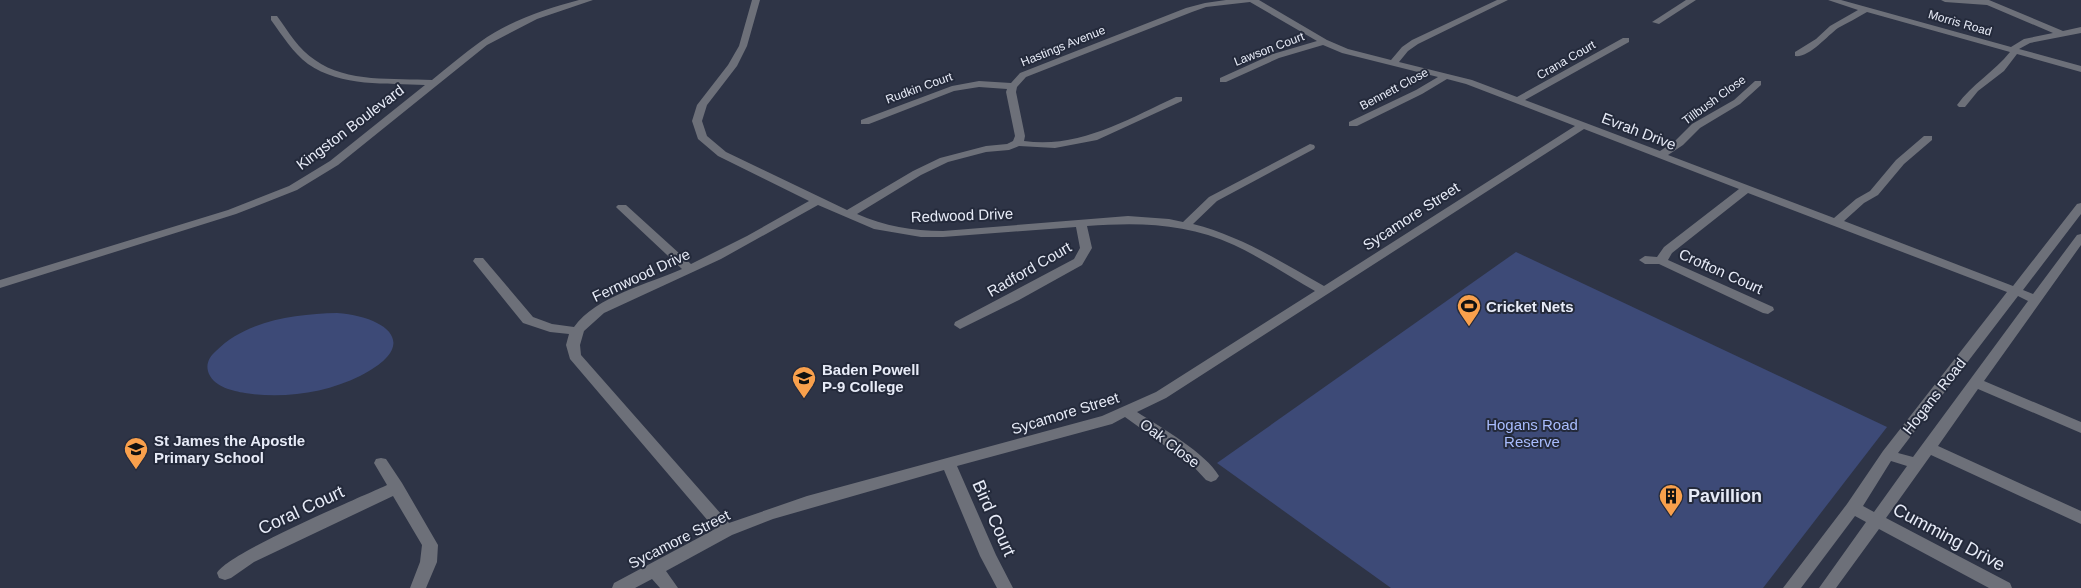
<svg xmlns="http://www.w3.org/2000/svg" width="2081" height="588" font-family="Helvetica,sans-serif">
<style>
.green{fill:#3d4a77}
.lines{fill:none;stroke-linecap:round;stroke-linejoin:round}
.minor{fill:#6d7079;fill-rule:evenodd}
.labels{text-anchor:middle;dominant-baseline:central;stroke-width:4;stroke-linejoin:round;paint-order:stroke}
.far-street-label{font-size:12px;fill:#e7ebf7;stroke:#242a3b}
.street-label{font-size:15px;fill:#e7ebf7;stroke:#242a3b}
.poi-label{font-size:15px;font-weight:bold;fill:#e7ebf7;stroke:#242a3b;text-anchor:start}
.park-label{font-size:15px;fill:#a8bcfd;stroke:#242a3b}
.near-poi-label{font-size:18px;font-weight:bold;fill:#e7ebf7;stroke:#242a3b;text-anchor:start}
.near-street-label{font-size:18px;fill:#e7ebf7;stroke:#242a3b}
</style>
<rect width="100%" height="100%" fill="#2e3446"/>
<g class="green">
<path d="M1516 252 1887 427 1763 588H1391L1217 463Z"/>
<path d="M337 313C388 317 422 345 360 376 326 393 283 399 245 393 233 391 215 387 209 374 205 365 209 357 216 351 247 320 296 314 337 313Z"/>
</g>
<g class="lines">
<g class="minor">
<path d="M579 0H593L537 19 487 45 338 165 297 190 236 214 0 288V280L228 210 289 186 330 161 425 85C387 83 341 87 308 64 293 53 282 35 271 20V16H277C288 31 299 50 315 60 347 83 394 78 432 80 448 67 463 54 480 42 509 21 545 9 579 0Z"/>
<path d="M752 0H760L747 46 737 66 707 105 702 121 707 136 726 152 847 210 913 171 940 158 986 146 1007 144 1013 141 1015 136 1006 92 1007 89 979 87 954 91 869 124H861V120L952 86 979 81 1011 83 1020 73 1186 8 1205 3 1226 0H1259L1327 40 1348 49 1391 60 1402 47 1412 40 1497 0H1508L1418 44 1408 51 1399 62 1472 80 1517 97 1623 38H1629V42L1525 100 1660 151 1675 141 1692 124 1734 100 1755 81H1761V85L1740 104 1700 128 1683 145 1668 155 1834 218 1856 199 1870 191 1896 160 1924 136H1932V140L1904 164 1878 195 1864 203 1844 221 2013 286 2077 204 2081 203V214L2023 290 2033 294 2077 235 2081 234V245L1984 381 2081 422V433L1978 389 1938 446 2081 511V524L1931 455 1886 518 2010 583 2012 588H1989L1879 529 1836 588H1819L1866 522 1855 516 1801 588H1783L1847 504 1883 451 2007 292 1748 193 1672 253 1668 260 1773 307 1774 310 1768 314 1763 313 1659 264H1645L1639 260 1645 256 1657 257 1664 247 1739 189 1584 129 1166 398 1137 412C1160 427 1206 453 1219 476L1216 480 1211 482 1206 480 1193 466 1125 417 1112 424 957 466 996 555 1013 588H997L980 556 944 470 773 519 732 535 666 571 678 588H660L652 579 635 588H612L614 583 715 529 570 359 566 345 569 334 550 332 523 323 473 261 475 258H483L533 317 552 324 574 327C596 296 649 284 682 269L618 209 616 207 618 205H626L691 264 747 236 809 201 718 156 698 139 692 121 697 105 728 65 739 46ZM1250 2 1317 41 1273 54 1220 78V82H1226L1279 58 1323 45 1342 53 1438 77 1416 90 1349 122V126H1357L1422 94 1447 79 1466 84 1575 126 1324 286C1281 262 1241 236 1193 224L1217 201 1314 149 1315 147 1314 145 1310 144 1209 197 1183 222 1169 219 1128 216 943 231C912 231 885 226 857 214L921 175 948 162 986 152 1009 150 1019 146 1055 148 1097 140 1182 101V97H1176C1128 119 1079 149 1024 141L1025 136 1016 92 1017 87 1026 77 1192 12 1206 7ZM818 205 874 229 921 237H943L1076 227 1080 248 1074 259 955 322 954 325 960 329 1019 300 1082 265 1092 248 1087 226C1139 222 1186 223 1234 245 1262 258 1288 276 1315 291L1156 392 1102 416 807 496 729 523 581 355 580 345 584 331 604 313 721 259ZM2018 296 2028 301 1913 457 1898 453ZM1891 461 1907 466 1874 512 1863 506Z"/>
<path d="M1686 0H1696L1659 24 1652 22Z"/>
<path d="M1828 0H1841L2011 47 2024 39 2053 33 1987 5 1945 2 1941 0H1989L2063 31 2081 27V33L2030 43 2019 49 2081 66V72L2017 54 2004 71 1978 91 1965 107H1959L1957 105C1972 84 1994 72 2010 52L1867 12C1857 18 1847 23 1838 28 1827 36 1809 58 1795 56V52L1816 39 1830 26 1858 10Z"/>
<path d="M381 458 386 459 402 483 438 545 437 562 426 588H410L420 562 422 545 393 496 254 562 231 578 225 580 219 578 217 573C227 553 359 498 387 485L374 463 376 459Z"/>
</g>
</g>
<defs>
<g id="stadium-pin" transform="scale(1.25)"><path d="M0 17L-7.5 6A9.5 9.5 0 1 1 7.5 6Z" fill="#f9a04c" stroke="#242a3b"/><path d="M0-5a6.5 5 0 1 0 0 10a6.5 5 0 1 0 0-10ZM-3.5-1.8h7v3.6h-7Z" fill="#111"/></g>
<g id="school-pin" transform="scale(1.25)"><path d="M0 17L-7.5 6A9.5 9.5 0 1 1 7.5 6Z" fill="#f9a04c" stroke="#242a3b"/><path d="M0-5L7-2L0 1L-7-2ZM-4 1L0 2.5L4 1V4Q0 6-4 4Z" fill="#111"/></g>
<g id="building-pin" transform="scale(1.25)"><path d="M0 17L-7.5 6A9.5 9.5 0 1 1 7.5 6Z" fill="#f9a04c" stroke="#242a3b"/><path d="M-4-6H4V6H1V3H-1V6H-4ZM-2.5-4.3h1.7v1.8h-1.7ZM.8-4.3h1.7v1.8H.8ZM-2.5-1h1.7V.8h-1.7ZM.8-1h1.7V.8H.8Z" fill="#111"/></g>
</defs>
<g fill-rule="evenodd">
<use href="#stadium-pin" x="1469" y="306"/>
<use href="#school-pin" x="804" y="378"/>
<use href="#school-pin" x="136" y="449"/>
<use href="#building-pin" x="1671" y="496"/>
</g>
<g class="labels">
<g class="far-street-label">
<text transform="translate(1960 23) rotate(16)">Morris Road</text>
<text transform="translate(1063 46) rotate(-22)">Hastings Avenue</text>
<text transform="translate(1269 49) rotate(-21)">Lawson Court</text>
<text transform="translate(1566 60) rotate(-30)">Crana Court</text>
<text transform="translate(919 88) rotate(-20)">Rudkin Court</text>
<text transform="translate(1394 89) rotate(-28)">Bennett Close</text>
<text transform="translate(1714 100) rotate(-36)">Tillbush Close</text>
</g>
<g class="street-label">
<text transform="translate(350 127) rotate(-37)">Kingston Boulevard</text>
<text transform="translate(1639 131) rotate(21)">Evrah Drive</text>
<text transform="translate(962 215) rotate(-2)">Redwood Drive</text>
<text transform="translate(1411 216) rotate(-33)">Sycamore Street</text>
<text transform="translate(1029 269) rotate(-30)">Radford Court</text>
<text transform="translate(1721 271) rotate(24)">Crofton Court</text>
<text transform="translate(641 275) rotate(-25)">Fernwood Drive</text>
<text transform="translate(1934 396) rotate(-52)">Hogans Road</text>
<text transform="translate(1065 413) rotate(-17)">Sycamore Street</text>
<text transform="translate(1170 443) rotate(37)">Oak Close</text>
<text transform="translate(679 539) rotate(-27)">Sycamore Street</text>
</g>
<g class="poi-label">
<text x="1486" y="306">Cricket Nets</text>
<text x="822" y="369">Baden Powell<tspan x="822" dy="17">P-9 College</tspan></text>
<text x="154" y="440">St James the Apostle<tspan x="154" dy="17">Primary School</tspan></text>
</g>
<g class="park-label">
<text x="1532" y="424">Hogans Road<tspan x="1532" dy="17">Reserve</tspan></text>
</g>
<g class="near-poi-label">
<text x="1688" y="496">Pavillion</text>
</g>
<g class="near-street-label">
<text transform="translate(301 510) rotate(-25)">Coral Court</text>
<text transform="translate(994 518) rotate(66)">Bird Court</text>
<text transform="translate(1949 537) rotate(28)">Cumming Drive</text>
</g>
</g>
</svg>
